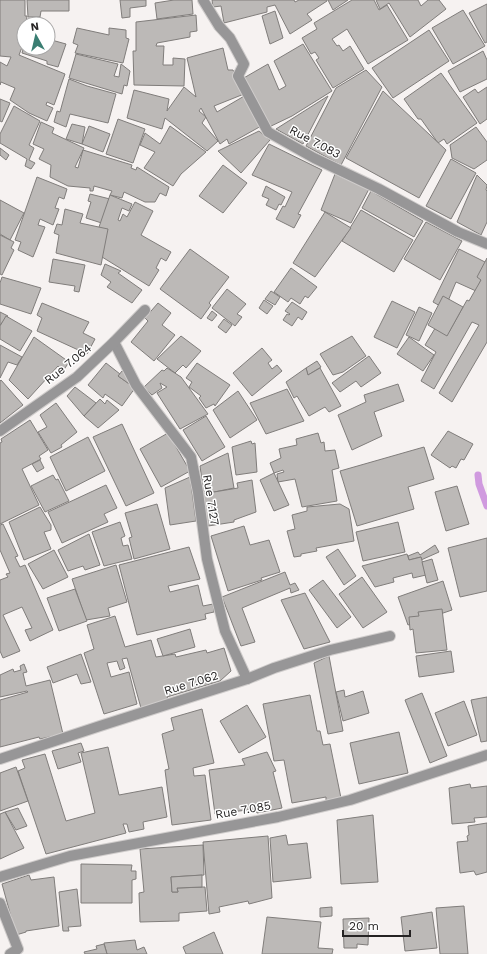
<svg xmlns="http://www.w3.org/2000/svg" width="487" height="954" font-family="'Work Sans',sans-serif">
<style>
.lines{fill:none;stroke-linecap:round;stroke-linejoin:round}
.stream{stroke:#d09adf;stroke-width:7}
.building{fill:#bcb9b7;stroke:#807d7b}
.street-casing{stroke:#d0cdcc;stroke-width:12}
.street{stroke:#979697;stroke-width:10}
.labels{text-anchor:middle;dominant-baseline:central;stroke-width:3;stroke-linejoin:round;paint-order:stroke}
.street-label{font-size:12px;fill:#252323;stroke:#fff}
</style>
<rect width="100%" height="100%" fill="#f6f2f1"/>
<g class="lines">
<path class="stream" d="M478 475 479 484 487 506"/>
</g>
<g class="building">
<path d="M0 0H25V16H27L26 24H24V42L19 55 65 74 54 105 47 102 46 105 53 108 47 121 29 113 10 100 15 88 1 82 0 85V62L7 66 11 57 0 56Z"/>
<path d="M27 0H69V11H41L40 17H28Z"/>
<path d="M120 0H146V6L130 8V17L122 18Z"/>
<path d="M174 0H192L193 14 157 19 155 3Z"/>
<path d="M212 0H294L295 2 299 0H327V1L307 14 312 20 290 34 275 5 267 7V12L224 23 221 6 213 7Z"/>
<path d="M328 0H348L333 10Z"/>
<path d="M352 0H374L379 10 387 5 408 40 368 64 347 29 332 39 337 46 339 45 343 51 350 46 364 69 333 88 316 60 319 58 315 52 311 54 302 38 317 29 314 23Z"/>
<path d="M376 0H418L421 6 428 0H439L446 9 410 37 389 3 380 9Z"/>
<path d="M487 4V42L485 43 469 13Z"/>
<path d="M463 10 485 46 453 64 432 28Z"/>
<path d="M275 11 283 38 270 44 262 16Z"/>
<path d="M196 15 197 31 190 32V37L157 43 156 46H164L163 65H173V58L185 59 184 86 134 85 133 51H136V22Z"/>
<path d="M77 28 109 35V28L126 30V38L129 39 123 63 75 53 78 45 73 43Z"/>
<path d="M429 30 449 61 393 98 372 68Z"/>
<path d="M48 39 66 44 58 67 47 64V61L22 53 24 46V48H48Z"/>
<path d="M303 44 332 91 292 116 267 128 242 79 268 64 279 90 286 86 274 61Z"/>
<path d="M223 48 228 70H233L244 94 214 106 217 112 246 95 263 125 229 144 227 139 220 144 201 108 199 111 206 117 202 123 218 141 207 151 165 118 162 129 127 118 134 90 169 99 167 111 184 87 196 97 187 58Z"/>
<path d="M483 51 487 60V79L460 92 448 71Z"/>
<path d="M76 54 118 64 114 76 119 77 121 64 130 71 127 86 124 85 122 94 69 78Z"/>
<path d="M366 70 382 87 341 165 306 146 336 88Z"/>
<path d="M441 73 477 123 447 144 444 139 438 143 421 119H418L404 99Z"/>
<path d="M69 79 87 86 116 94 108 123 70 114 66 127 54 122 57 111 60 112Z"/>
<path d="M487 87V119L480 124 463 97 475 89 478 93Z"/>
<path d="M383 91 446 150 419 198 346 158Z"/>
<path d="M328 96 303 144 276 129Z"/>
<path d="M0 99 10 103 2 122 0 121Z"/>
<path d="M14 106 40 121 29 145 34 148 29 160 35 163 31 169 25 166 27 159 0 143V134Z"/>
<path d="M118 119 145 129 133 163 106 154Z"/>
<path d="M41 122 54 128 52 133 84 148 75 167 78 168 83 150 132 165 131 168 136 170 137 167 169 187 166 196 160 193 155 202H145L124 192 122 198 110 195 112 191 94 186 93 191H90V188L68 186 50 177 51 165 39 159 44 149 33 144Z"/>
<path d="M72 124 85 127 82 144 66 139Z"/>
<path d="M89 126 110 134 103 152 82 144Z"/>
<path d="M170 126 206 152 181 174 173 186 144 168 155 152 140 145 145 133 160 144Z"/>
<path d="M476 127 487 142V160L474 169 452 158 450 145Z"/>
<path d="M259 131 270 140 241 173 218 151Z"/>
<path d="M269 144 322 170 298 214 301 215 294 228 276 219 283 206 285 207 292 192 252 175Z"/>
<path d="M0 148 9 155 6 160 0 155Z"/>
<path d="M451 159 476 173 451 219 426 206Z"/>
<path d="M223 165 247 183 223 213 199 196Z"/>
<path d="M335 174 369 189 351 223 321 210Z"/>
<path d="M477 175 487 185 486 190 487 191V222L481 235 457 222Z"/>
<path d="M37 177 67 189 64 199 59 197 55 208 59 209 53 225 40 219 38 225 45 227 33 257 18 250 21 242 15 240Z"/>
<path d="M266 186 285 197 281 205 279 204 276 210 266 205 269 199 262 196Z"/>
<path d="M371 191 423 221 414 237 362 208Z"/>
<path d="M90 194 118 201 111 226 86 218 91 202 88 201Z"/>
<path d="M110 195 132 204 129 211 122 208 118 220 120 221 123 214 127 217 135 202 153 211 141 235 171 252 166 261 161 258 156 268 159 270 149 286 94 252 101 231 98 230Z"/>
<path d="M0 200 24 213 10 240 0 234Z"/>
<path d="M65 209 83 214 80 223 108 229 101 265 56 253 59 235 54 233 57 224 62 225Z"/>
<path d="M361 210 413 240 394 272 342 241Z"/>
<path d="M325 212 351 228 315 277 293 263Z"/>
<path d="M426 222 462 241 440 280 404 259Z"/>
<path d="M0 235 14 242 11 248 14 250 2 275 0 274Z"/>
<path d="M190 249 229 277 209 303 211 305 201 319 160 289Z"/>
<path d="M459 249 487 263V267L476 291 456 282 448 301 445 299 442 307 433 302Z"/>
<path d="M487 258V342L452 402 439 393 479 325 472 322 434 389 421 381 436 352 425 345 437 325 449 332 467 300 469 301 481 280 477 277Z"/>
<path d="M53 259 85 265 79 292 74 291 75 286 49 282Z"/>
<path d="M105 264 121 271 118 273 142 290 132 303 107 287 111 282 101 275Z"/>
<path d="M291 268 317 287 308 298 305 296 300 304 291 298 288 302 274 292Z"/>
<path d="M2 277 41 288 31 314 0 304V283Z"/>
<path d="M227 289 246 304 237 314 242 317 235 326 212 308Z"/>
<path d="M271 291 280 297 275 305 265 299Z"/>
<path d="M443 296 463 307 447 336 428 325Z"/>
<path d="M264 300 273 306 267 314 259 308Z"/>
<path d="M392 301 415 312 397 348 374 337Z"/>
<path d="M292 302 307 312 302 320 298 317 292 326 283 320 287 314 289 315 290 314 285 311Z"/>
<path d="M42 303 89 322 83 333 95 339 87 354 37 331 42 318 37 315Z"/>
<path d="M158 303 171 313 162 325 175 335 154 361 131 342 148 321 145 318Z"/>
<path d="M419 307 432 313 419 341 406 335Z"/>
<path d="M212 311 217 315 212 321 207 318Z"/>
<path d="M0 312 8 316 0 325Z"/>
<path d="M6 316 32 331 20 351 0 339V326Z"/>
<path d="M224 319 232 325 226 333 218 327Z"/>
<path d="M181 336 201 351 186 368 183 365 175 373 157 359Z"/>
<path d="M352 336 366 356 343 372 333 375 320 354Z"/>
<path d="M34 337 69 362 63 371 58 366 28 399 9 380Z"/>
<path d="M409 337 434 355 423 371 397 354Z"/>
<path d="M0 345 22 357 17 365 8 362 0 378Z"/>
<path d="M262 348 272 360 268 363 272 369 277 365 282 371 252 396 233 373Z"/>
<path d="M369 356 381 373 361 387 356 381 340 392 332 383Z"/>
<path d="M317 361 321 367 308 375 306 368Z"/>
<path d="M106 363 120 374 118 376 135 388 122 406 105 394 103 398 88 385Z"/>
<path d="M197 363 230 385 215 406 214 404 206 408 199 398 201 396 189 387 192 382 186 378Z"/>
<path d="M167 368 181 377 208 414 180 429 157 393 167 387 160 383 162 388 152 395 144 387 162 370 164 371Z"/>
<path d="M306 368 308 375 320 368 341 406 329 412 325 407 309 416 297 396 294 398 286 382Z"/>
<path d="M122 371 140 382 135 388 118 376Z"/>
<path d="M1 380 23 405 0 423V381Z"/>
<path d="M398 384 404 401 374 412 382 436 352 450 338 415 366 402 364 395Z"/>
<path d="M75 387 96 403 84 416 67 396Z"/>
<path d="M287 389 304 421 266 434 250 403Z"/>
<path d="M238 391 257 420 230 438 213 410Z"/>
<path d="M100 399 105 404 107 400 119 410 98 428 84 416Z"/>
<path d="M56 403 77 432 61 445 62 447 51 453 38 432 47 427 40 415Z"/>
<path d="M206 416 225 447 202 461 183 430Z"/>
<path d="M30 420 48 450 39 456 41 459 22 469 39 505 0 524V443L2 442 1 439Z"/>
<path d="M122 424 154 493 126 506 93 437Z"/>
<path d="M448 431 473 444 464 460 461 459 456 468 452 466 450 468 431 455Z"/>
<path d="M168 433 190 471 161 487 140 449Z"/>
<path d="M318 433 321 443 324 442 325 451 335 450 339 468 332 470 337 501 302 507 295 479 278 482 277 474 284 472 283 470 274 473 270 463 281 458 279 449 297 445 296 439Z"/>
<path d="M88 437 105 471 66 491 50 457Z"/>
<path d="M251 441 252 444 255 443 257 472 236 475 232 447Z"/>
<path d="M424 447 434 479 408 487 414 509 357 526 340 471Z"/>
<path d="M228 453 234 488 204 494 200 466Z"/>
<path d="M40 460 44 468 37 472 32 464Z"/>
<path d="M274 473 289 505 274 511 260 480Z"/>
<path d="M53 475 56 480 58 479 69 501 45 512 31 486Z"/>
<path d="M190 477 196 521 170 525 165 488Z"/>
<path d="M252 480 256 512 234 520V522L208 526 202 494 238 488 237 483Z"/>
<path d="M106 485 117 508 104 514 108 522 62 543 48 512Z"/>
<path d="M457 486 469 524 446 531 435 492Z"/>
<path d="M157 504 170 549 134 559 129 538 132 537 125 513Z"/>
<path d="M340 504 349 509 354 541 316 548 317 551 301 554V556L294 557 287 531 295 529 292 515 307 511V507Z"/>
<path d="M40 507 51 525V530L44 532 51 549 24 560 9 522Z"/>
<path d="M120 522 125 536 121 538 123 546 128 545 132 559 104 566 92 532Z"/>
<path d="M398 522 405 552 363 561 356 532Z"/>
<path d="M3 524 18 556 15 557 20 567 25 565 53 630 30 641 25 630 32 628 22 607 3 615 20 651 3 658 0 651V580L8 577 6 574 10 573 0 550V525Z"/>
<path d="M244 526 250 545 269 540 280 572 261 578 262 580 228 591 211 536Z"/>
<path d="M89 534 100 565 85 570 83 566 68 571 58 550Z"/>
<path d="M487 538V591L460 597 448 548Z"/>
<path d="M435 545 439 552 421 560V557L409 560 408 556 418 552 420 555Z"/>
<path d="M189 547 200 579 168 586 170 592 198 585 203 606 213 604 214 612 205 614 206 619 137 635 119 565Z"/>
<path d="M338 549 356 576 344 585 326 557Z"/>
<path d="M54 550 68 577 43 589 28 564Z"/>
<path d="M407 554 409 560 421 557 426 575 413 578 412 573 393 578 394 582 375 587 362 566Z"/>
<path d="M432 559 438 580 427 583 422 562Z"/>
<path d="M116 565 127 602 108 608 110 616 86 620 72 579Z"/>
<path d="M285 572 290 585 295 583 299 590 291 593 290 588 242 608 255 642 241 646 222 597Z"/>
<path d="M362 577 387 612 363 628 339 594Z"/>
<path d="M323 580 351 617 337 628 309 590Z"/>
<path d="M443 581 452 610 408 625 398 597Z"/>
<path d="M75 589 87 621 59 631 47 598Z"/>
<path d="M305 593 330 642 304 649 281 600Z"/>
<path d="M442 609 447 650 416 653 413 629 410 630 409 617 419 616 418 612Z"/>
<path d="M115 616 125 647 151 640 156 657 175 654 176 657 206 650 207 653 224 648 231 671 220 681 167 697 169 701 141 708 127 658 122 659 125 668 120 670 117 661 107 663 111 677 129 672 137 704 104 714 84 653 94 649 87 625Z"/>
<path d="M190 629 195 647 163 656 157 639Z"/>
<path d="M451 651 454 672 419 677 416 656Z"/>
<path d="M81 654 91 682 81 684 77 674 53 683 47 667Z"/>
<path d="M329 656 343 731 328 734 314 663Z"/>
<path d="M24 664 27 672 23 673 26 686 50 680 63 734 40 739 39 737 0 747V700L28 692 27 691 0 697V675L13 669 14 672 21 670 20 666Z"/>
<path d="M344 690 345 697 363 691 369 713 343 721 336 692Z"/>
<path d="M422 693 447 756 430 763 405 700Z"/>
<path d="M310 695 317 731H320L323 745 330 744 341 798 326 801V797L292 803 284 760 274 761 263 704Z"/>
<path d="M487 697V741L481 742 471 700Z"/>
<path d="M464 701 477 735 448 746 435 713Z"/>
<path d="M247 705 266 737 239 753 220 721Z"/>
<path d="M202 709 214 763 193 768 194 776 205 775 211 820 172 825 165 770 169 769 162 734 174 730 171 718Z"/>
<path d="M399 732 408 773 359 784 350 743Z"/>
<path d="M81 743 84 751 78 753 81 762 58 769 52 751Z"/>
<path d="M108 747 119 795 162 787 167 817 143 822 144 829 129 832 127 824H123L126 833 46 854 18 771 25 768 22 760 45 754 66 821 95 813 81 753Z"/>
<path d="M267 752 276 771 273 772 282 808 257 813 255 809 215 814 209 770 245 765 242 759Z"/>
<path d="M16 767 28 801 0 811V773Z"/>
<path d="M470 784 471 788 487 786V817L474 818 475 822 452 824 449 788Z"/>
<path d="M18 808 27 826 16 830 5 812Z"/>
<path d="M5 812 24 848 0 859V814Z"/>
<path d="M373 815 378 882 341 884 337 820Z"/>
<path d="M487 823V872L476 875 474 871 460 873 457 842 468 841 467 836 469 835 468 826Z"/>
<path d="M286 835 288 845 307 843 311 878 273 882 270 838Z"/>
<path d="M268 836 272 898 249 904 248 901 219 907 220 912 209 914 203 842Z"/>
<path d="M203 845 204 875 171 877 172 892H178L177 888 205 887 207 911 179 913V921L140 922 139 893 144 892 140 849Z"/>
<path d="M81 864 132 865 131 871H136V879L132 880V903H81Z"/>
<path d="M29 875 31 880 54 877 59 926 26 931V932L16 935 2 884Z"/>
<path d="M202 875V887L177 888 178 892H172L171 877Z"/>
<path d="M77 889 81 926 68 927 69 931H63L59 892Z"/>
<path d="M464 906 468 954H440L436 908Z"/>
<path d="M332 907V916L320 917V908Z"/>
<path d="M432 912 437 948 405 951 401 917Z"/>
<path d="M267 917 321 922 318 948 333 949 332 954H262Z"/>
<path d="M369 918 368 945 357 944V948H344L343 919Z"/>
<path d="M214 932 223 954H186L183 947Z"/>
<path d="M135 940 137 950 144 947 147 954H107L104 943Z"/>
<path d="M104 944 107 954H85L84 952 97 949 96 946Z"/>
</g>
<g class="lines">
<g class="street-casing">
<g id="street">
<path d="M203 0 219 26 230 38 244 64 238 76 268 132 314 158 379 189 458 232 487 244"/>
<path d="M114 342 136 385 191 457 198 492 207 559 225 631 247 679"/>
<path d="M0 431 77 377 114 342 145 310"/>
<path d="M0 759 100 726 247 679 274 668 330 650 390 636"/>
<path d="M0 877 70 856 278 817 350 800 487 755"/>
<path d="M0 903 18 949 10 954"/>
</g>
</g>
<use href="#street" class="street"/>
</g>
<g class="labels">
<g class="street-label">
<text transform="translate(315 142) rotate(28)">Rue 7.083</text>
<text transform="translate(68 364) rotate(-39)">Rue 7.064</text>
<text transform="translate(211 500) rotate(81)">Rue 7.127</text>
<text transform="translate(191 683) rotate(-17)">Rue 7.062</text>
<text transform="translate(243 810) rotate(-10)">Rue 7.085</text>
</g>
</g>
<g transform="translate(36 36) rotate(352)"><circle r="19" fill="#ffffff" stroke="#a8a7a7"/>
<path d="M0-3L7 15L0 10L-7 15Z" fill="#3a7e72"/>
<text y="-6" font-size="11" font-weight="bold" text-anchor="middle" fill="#252323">N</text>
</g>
<path d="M343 930v6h67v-6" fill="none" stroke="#252323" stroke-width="2"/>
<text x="349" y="930" font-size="12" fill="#252323" stroke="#ffffff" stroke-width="3" paint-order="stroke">20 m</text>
</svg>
